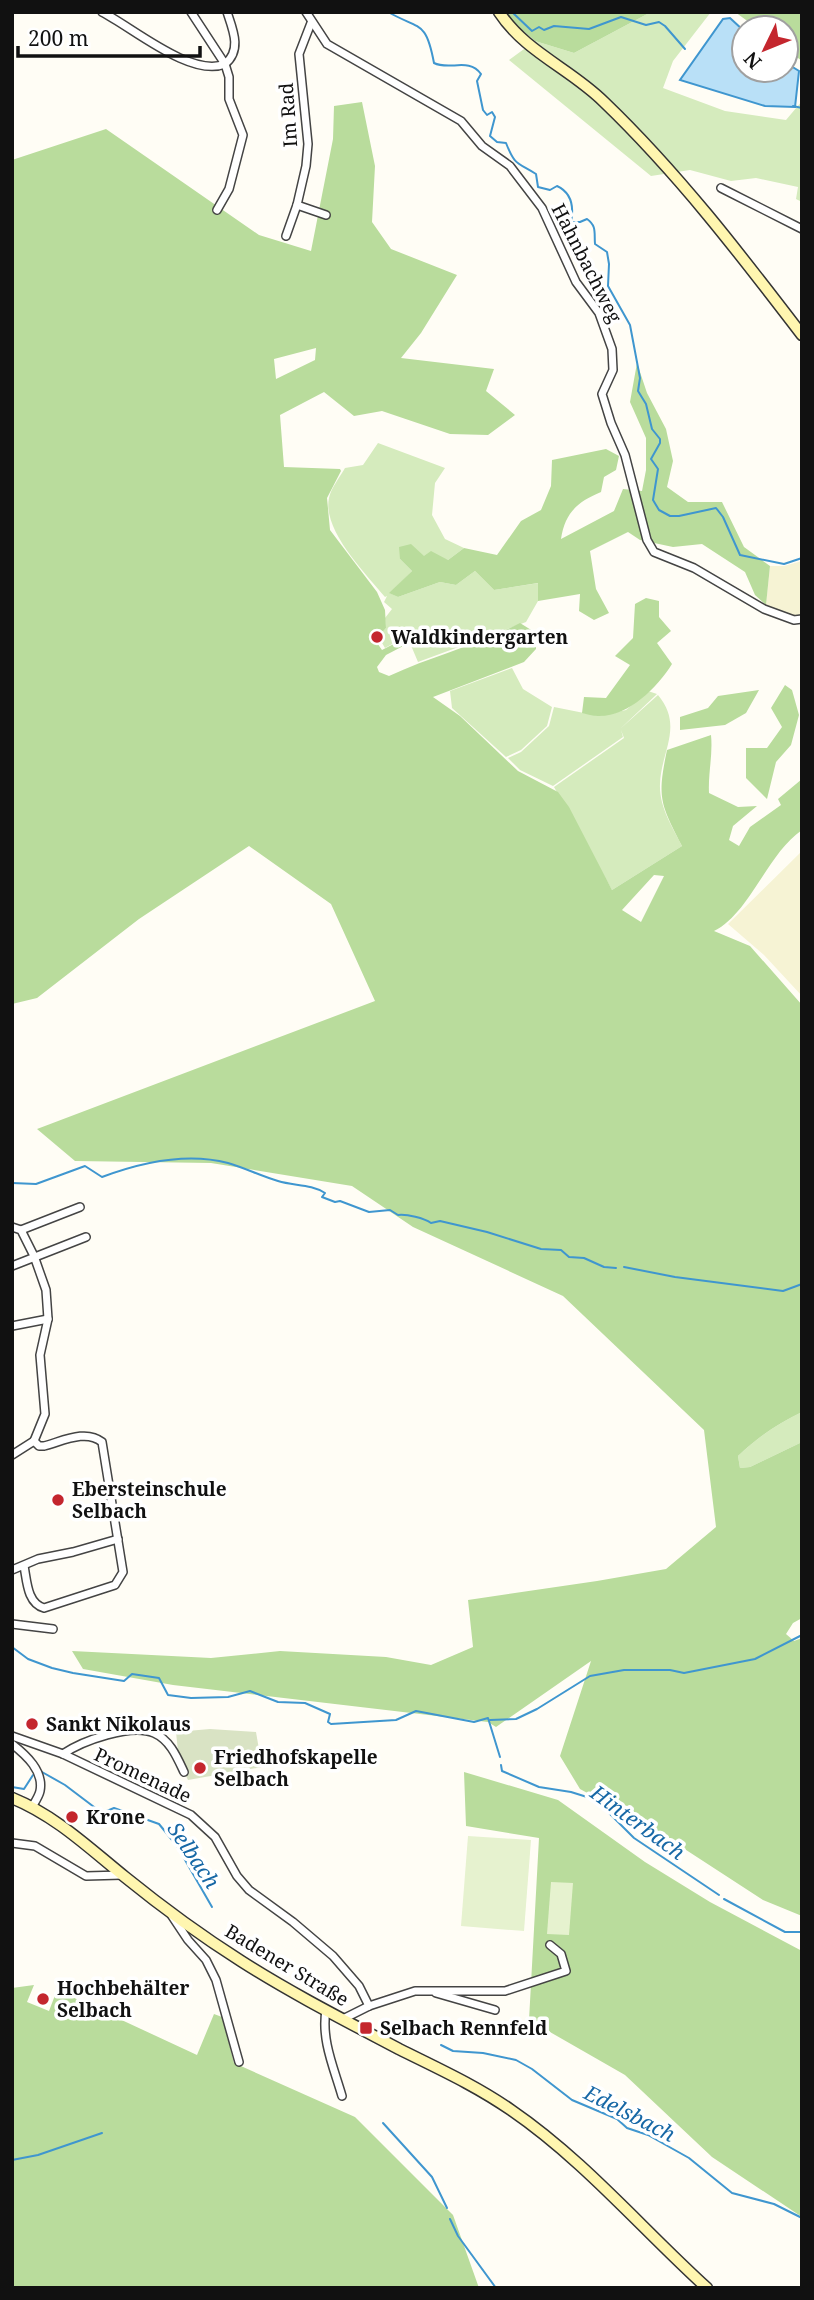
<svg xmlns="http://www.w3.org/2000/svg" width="814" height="2300" font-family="'Noto Serif',serif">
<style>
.farmland{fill:#f6f3d4}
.green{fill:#d5ebbd}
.forest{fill:#b9dc9c;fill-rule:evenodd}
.cemetery{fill:#d9e3c4}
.pitch{fill:#e6f2cf}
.water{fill:#b9e0f7;stroke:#3f96cf;stroke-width:2}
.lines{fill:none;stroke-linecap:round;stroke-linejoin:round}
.stream{stroke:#3f96cf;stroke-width:2}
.street-casing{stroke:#444;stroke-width:10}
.secondary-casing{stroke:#333;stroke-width:13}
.street{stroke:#fff;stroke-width:7}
.secondary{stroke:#fff6b0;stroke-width:10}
.poi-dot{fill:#c4262e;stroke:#fff;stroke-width:2.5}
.labels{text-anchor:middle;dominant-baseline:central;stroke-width:7;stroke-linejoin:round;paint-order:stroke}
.street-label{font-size:19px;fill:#111;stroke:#fff}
.poi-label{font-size:19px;font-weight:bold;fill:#111;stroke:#fff;text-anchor:start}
.water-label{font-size:21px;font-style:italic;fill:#1768a6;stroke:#fff}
</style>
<rect width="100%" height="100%" fill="#fffdf5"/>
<g class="farmland">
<path d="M802 561V615L795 616 766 605 770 566H784Z"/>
<path d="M802 851V996L764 955 728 924Z"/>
</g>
<g class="green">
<path d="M651 12H711L673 61 663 88 725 111 786 120 802 101V202L796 199 798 187 756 178 731 181 690 170 651 176 509 60 535 41 574 53Z"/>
<path d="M378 443 445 468 435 483 432 515 445 539 464 548 448 560 425 557 400 559 412 571 390 593 398 597 440 582 456 585 475 571 494 590 539 583 538 601 526 622 418 662 407 636 385 648 378 636 386 628 385 618 392 609 384 602 387 596 385 597C366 574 322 530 329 498 331 488 340 477 345 468L363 465Z"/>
<path d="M512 668 523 689 552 707 547 726 521 750 506 757 452 708 450 691Z"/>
<path d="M648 691 657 694 620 729 658 695C684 726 661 751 660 784 659 807 672 826 682 846L612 890 554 787 624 738 621 730 623 737 553 786 520 770 508 758 521 752 549 726 554 707 599 716 626 710Z"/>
<path d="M802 1412V1442L750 1467 740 1468 738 1456C758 1437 777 1424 802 1412Z"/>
</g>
<g class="forest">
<path d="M501 12H651L574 53 535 41Z"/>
<path d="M735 12H802V61L786 49V28H757Z"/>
<path d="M362 102 375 166 372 222 391 249 457 275 421 333 401 358 494 369 486 391 515 415 488 435 450 434 382 411 354 416 324 392 280 415 284 467 340 469 341 471 327 498 330 530 377 592 385 610 386 628 375 640 382 650 407 637 409 643 386 655 377 667 379 672 389 676C432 656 478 645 520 623L536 633V649L524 662 433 697 460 716 518 771 558 792 569 807 612 890 682 846C660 803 657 798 667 750L711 735C713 755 708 773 709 793L738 807 757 806 733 826 729 840 739 846 750 827 781 805 778 799 802 779V830C767 854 750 913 714 931L750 946 802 1005V1412C777 1424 758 1437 738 1456L740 1468 750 1467 802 1442V1618L793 1623 786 1634 794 1641 802 1638V1916L763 1900 660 1833 580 1789 560 1756 591 1661 496 1727 488 1722 173 1685 83 1669 72 1651 211 1658 280 1651 386 1657 431 1665 473 1647 468 1600 597 1581 666 1569 716 1527 704 1430 563 1296 413 1227 352 1186 211 1163 75 1161 37 1129 375 1001 331 904 249 846 139 919 37 998 12 1004V160L106 129 259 235 311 251 333 139 334 106ZM316 348 315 360 276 379 274 359ZM654 875 664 876 641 922 622 910Z"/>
<path d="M637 363 647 393 666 429 673 461 667 487 688 502H722L744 547 770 566 766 605 755 595 745 572 702 544 673 547 640 540 628 532 590 551 596 589 609 613 594 620 579 611 580 594 538 601V583L494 590 475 571 456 585 440 582 398 597 389 593 412 571 400 559 399 547 411 544 424 556 431 551 448 560 464 548 497 555 521 521 541 510 551 486 552 460 606 449 619 456 616 470 604 477 601 492C577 502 565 513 561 539L614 511 623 489 642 491 646 470V438L630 402Z"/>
<path d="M646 598 659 601V617L671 631 657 643 672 664C657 688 628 717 598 716 593 716 587 714 582 713L584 697 606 698 630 665 615 656 633 638 635 604Z"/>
<path d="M785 685 792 690 799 715 791 745 776 762 767 799 746 778V748H767L782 727 771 708Z"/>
<path d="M759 690 746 713 725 725 680 730V717L708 708 718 696Z"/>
<path d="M464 1772 558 1800 645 1862 710 1902 802 1951V2217L712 2157 625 2075 529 2020 539 1838 466 1826Z"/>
<path d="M34 1985 27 2002 49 2011 57 1990 197 2055 214 2014 222 2017 234 2063 355 2117 453 2215 479 2288H12V1988Z"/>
</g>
<path class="cemetery" d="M210 1729 256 1732 262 1767 188 1780 179 1761 176 1732Z"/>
<g class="pitch">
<path d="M468 1836 531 1840 524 1931 461 1926Z"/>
<path d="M551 1882 573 1883 569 1935 547 1934Z"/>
</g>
<path class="water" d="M730 18 744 31V70H786V63L799 71 795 107 765 106 680 80 723 19Z"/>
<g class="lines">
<g class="stream">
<path d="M388 12C420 30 426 20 434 63 449 71 469 57 481 74L477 81 483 110 487 115 492 112 495 117 490 136 497 142 506 143C515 166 517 162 536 174L538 187 550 190 557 186C572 193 574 207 571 222H580L587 219C597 226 594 233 595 244L607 252 609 264 608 286 630 325 640 378 638 391 646 404 652 429 660 439V443L651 459 658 469 653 500 659 510 670 516H679L716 508 723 517 740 555 784 564 802 558"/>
<path d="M512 12 532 31 539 27 544 30 554 26 589 29 621 17 646 25 659 22 665 26 685 49"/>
<path d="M793 106 802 108"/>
<path d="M12 1183 36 1184 85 1166 102 1177C142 1162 186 1152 228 1163 245 1168 261 1176 278 1181 294 1186 311 1184 325 1193L322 1197 335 1202 340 1201 369 1212 390 1210 398 1215C407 1214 424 1218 431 1223L440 1221 487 1232 541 1249 561 1250 569 1257 584 1258 604 1267 616 1268"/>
<path d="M624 1267 675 1277 783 1291 802 1284"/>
<path d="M12 1647 28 1659 52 1668 73 1673 124 1681 132 1674 159 1678 168 1695 191 1698 228 1697 250 1691 278 1702 305 1703 330 1714 328 1722 331 1724 396 1720 416 1711 474 1722 488 1718 500 1757"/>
<path d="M490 1720 516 1719 537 1709 590 1676 624 1670H670L684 1673 755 1659 802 1635"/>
<path d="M501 1765 502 1771 539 1787 571 1792 587 1797 605 1809 634 1838 719 1895"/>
<path d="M42 1772 65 1785 102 1813 114 1808 159 1824 177 1846 212 1907"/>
<path d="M12 1787 24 1789 33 1775"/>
<path d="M724 1899 785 1932H802"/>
<path d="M441 2045 453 2051 483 2053 516 2060 532 2069 572 2100 617 2119 627 2128 648 2135 689 2158 732 2193 774 2204 802 2218"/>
<path d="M383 2123 432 2177 447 2208"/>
<path d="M12 2160 38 2155 102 2133"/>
<path d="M450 2219 458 2236 496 2288"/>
<path d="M12 2287 15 2288"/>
</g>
<g class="street-casing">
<g id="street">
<path d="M102 12C132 27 191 78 225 64"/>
<path d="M191 12 225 64 229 77V99L243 135 229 189 217 210"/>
<path d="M306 12 327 44 461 121 482 146 510 166 542 208 576 282 599 313 612 349 613 370 602 394 611 423 625 455 647 540 654 552 694 568 764 609 794 620 802 619"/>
<path d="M225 64C242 50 233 30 227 12"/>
<path d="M721 188 802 229"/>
<path d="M297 205 326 215"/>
<path d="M286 236 297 205 306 166 308 144 299 54 311 23"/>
<path d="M12 1227 21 1230 34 1256 46 1290 48 1319 40 1355 45 1414 34 1441"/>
<path d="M21 1230 80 1207"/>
<path d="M12 1266 86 1237"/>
<path d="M12 1326 48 1319"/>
<path d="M12 1455 34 1441"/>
<path d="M24 1566C27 1581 27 1603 44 1608L115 1585 123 1572 102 1442C86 1429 63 1441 44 1446H39L34 1441"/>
<path d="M12 1570 38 1559 73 1552 118 1539"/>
<path d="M12 1624 53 1629"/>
<path d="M12 1736 63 1754 191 1815 215 1837 237 1876 249 1890 293 1922 333 1956 359 1986 369 2006"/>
<path d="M12 1744C26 1755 44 1771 40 1791 39 1796 35 1802 32 1807"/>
<path d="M63 1754C82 1741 131 1723 154 1733 170 1740 177 1757 184 1772"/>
<path d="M12 1843 35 1846 86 1876 122 1875"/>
<path d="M172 1916 188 1940 206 1960 216 1980 239 2062"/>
<path d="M436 1993 495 2010"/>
<path d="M326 2010C321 2040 334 2068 342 2096"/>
<path d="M343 2019 369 2006 415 1991H505L566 1971 561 1954 550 1945"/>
</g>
</g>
<g class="secondary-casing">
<g id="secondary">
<path d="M499 12C525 52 571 69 604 102 678 173 740 254 802 335"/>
<path d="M12 1798C56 1816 89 1848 125 1877 162 1907 200 1935 241 1961 291 1993 346 2021 399 2049 437 2068 475 2085 511 2110 584 2160 642 2229 707 2288"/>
</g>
</g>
<use href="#street" class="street"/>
<use href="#secondary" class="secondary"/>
</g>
<g class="poi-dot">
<circle cx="377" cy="637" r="7"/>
<circle cx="58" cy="1500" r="7"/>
<circle cx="32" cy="1724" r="7"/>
<circle cx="200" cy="1768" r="7"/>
<circle cx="72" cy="1817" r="7"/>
<circle cx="43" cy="1999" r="7"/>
<rect x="359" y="2021" width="14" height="14" rx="3.5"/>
</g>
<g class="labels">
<g class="street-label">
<text transform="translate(288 115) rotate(-94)">Im Rad</text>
<text transform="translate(587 263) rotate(63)">Hahnbachweg</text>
<text transform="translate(143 1775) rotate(25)">Promenade</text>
<text transform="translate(287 1965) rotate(31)">Badener Straße</text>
</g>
<g class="poi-label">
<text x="391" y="637">Waldkindergarten</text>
<text x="72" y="1489">Ebersteinschule<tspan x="72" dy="22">Selbach</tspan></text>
<text x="46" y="1724">Sankt Nikolaus</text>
<text x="214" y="1757">Friedhofskapelle<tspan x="214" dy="22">Selbach</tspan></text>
<text x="86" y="1817">Krone</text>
<text x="57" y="1988">Hochbehälter<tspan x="57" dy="22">Selbach</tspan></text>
<text x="380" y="2028">Selbach Rennfeld</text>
</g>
<g class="water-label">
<text transform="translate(638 1822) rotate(36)">Hinterbach</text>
<text transform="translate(194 1855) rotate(56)">Selbach</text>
<text transform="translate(630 2113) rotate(27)">Edelsbach</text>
</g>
</g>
<rect width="814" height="2300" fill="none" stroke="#111111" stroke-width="28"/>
<g transform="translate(765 49) rotate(227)"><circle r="33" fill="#ffffff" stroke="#a0a0a0" stroke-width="2"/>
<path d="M0-5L12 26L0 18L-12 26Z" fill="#c4262e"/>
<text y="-10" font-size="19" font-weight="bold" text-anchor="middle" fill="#111111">N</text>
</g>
<path d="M18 46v10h182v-10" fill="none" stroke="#111111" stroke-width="3.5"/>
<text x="28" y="46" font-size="21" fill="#111111" stroke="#ffffff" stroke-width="5" paint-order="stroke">200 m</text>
</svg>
